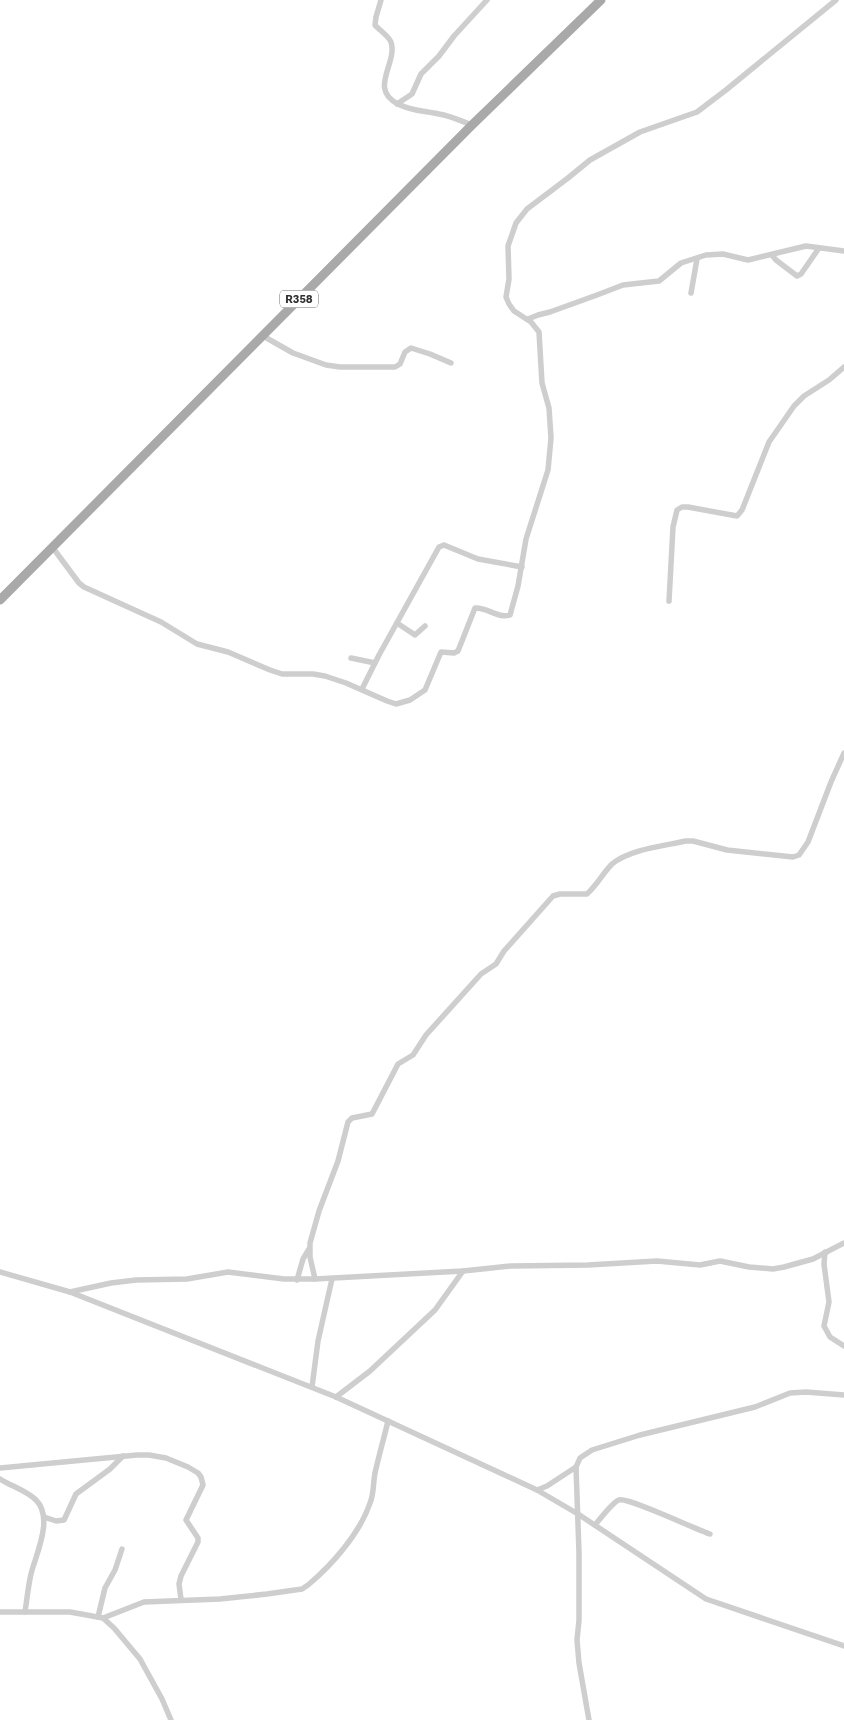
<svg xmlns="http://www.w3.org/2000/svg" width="844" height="1720" font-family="'Work Sans',sans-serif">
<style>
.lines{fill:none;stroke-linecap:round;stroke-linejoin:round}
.street{stroke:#cecece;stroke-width:5.5}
.primary{stroke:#a9a9a9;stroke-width:9}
.labels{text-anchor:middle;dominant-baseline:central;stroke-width:5;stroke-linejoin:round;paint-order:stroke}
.shield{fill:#fff;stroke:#6f6f6f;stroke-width:1}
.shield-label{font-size:11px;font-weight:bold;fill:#313131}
</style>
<rect width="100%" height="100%" fill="#fff"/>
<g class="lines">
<g class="street">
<path d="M381 0 376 17 375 25C379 30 388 35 391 42 398 63 368 89 398 104 411 111 426 111 439 114 451 116 461 121 472 125"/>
<path d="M397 104 412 94 421 74 439 56 454 36 487 0"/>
<path d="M772 255 776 260 797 276 801 274 819 248"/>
<path d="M691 293 697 259"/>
<path d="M528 319 538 315 550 312 597 295 623 285 659 281 681 263 706 255 723 254 748 260 806 246 844 251"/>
<path d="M263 336 293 353 326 365 340 367H395L400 364 405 352 411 348 430 354 451 363"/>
<path d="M53 548 79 583 84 587 161 622 197 644 228 652 270 670 282 674H313L325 676 346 683 387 701 396 704 410 700 425 690 441 652 454 653 458 651 475 608C487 607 498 619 510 615L518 586 526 539 548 470 551 438 549 408 542 383 539 332 531 322 514 311 509 304 506 297 509 279 508 246 516 223 527 209 568 178 590 160 640 132 697 112 726 90 836 0"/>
<path d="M669 601 673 527 677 510 682 507H688L737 516 742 510 769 442 794 406 804 396 829 380 844 367"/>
<path d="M397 623 415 635 425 626"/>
<path d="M351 658 375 663"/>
<path d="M362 689 379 655 439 547 444 545 478 559 522 567"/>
<path d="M825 1252 824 1264 829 1302 824 1326 830 1337 844 1346"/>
<path d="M0 1272 70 1292 336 1397 537 1490 578 1514 706 1599 844 1646"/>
<path d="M315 1279 310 1257V1243L319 1211 338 1161 348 1122 352 1118 372 1114 398 1064 413 1055 426 1035 481 974 496 964 504 951 553 896 560 894H587C597 885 603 873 612 864 630 849 664 846 686 841H693L727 850 793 857 799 855 808 842 831 782 844 753"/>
<path d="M297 1280 303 1259 309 1249"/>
<path d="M70 1292 111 1283 136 1280 187 1279 228 1272 284 1279H315L463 1271 511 1266 588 1265 657 1261 700 1265 720 1261 749 1267 773 1269 784 1267 813 1259 844 1243"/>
<path d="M312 1387 318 1341 332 1279"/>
<path d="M336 1397 370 1371 435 1310 463 1271"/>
<path d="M0 1468 137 1455H149L166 1458 188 1467 198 1473 201 1477 203 1485 186 1520 198 1538V1542L181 1576 179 1584 181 1599"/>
<path d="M0 1479C11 1486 27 1491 36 1500 54 1518 36 1554 31 1574 28 1587 27 1599 25 1612"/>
<path d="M537 1490 547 1486 576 1467"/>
<path d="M44 1517 56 1521 64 1520 76 1494 110 1469 123 1456"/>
<path d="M595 1525C599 1520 614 1501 619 1500 628 1497 695 1529 710 1534"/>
<path d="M0 1612H70L103 1618 114 1628 140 1659 162 1699 171 1720"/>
<path d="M98 1617 105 1588 115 1570 122 1549"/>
<path d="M103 1618 144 1602 220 1599 267 1594 302 1589 308 1585C332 1565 360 1533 370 1503 374 1494 373 1483 375 1473 379 1455 384 1438 388 1421"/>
<path d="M589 1720 579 1663 577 1640 579 1620V1553L576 1467 580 1458 592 1450 640 1435 755 1407 790 1393 806 1392 844 1395"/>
</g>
<path class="primary" d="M0 600 472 125 601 0"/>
</g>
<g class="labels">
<rect class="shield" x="280" y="290.5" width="38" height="17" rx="4"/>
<g class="shield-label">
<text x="299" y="299">R358</text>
</g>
</g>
</svg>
